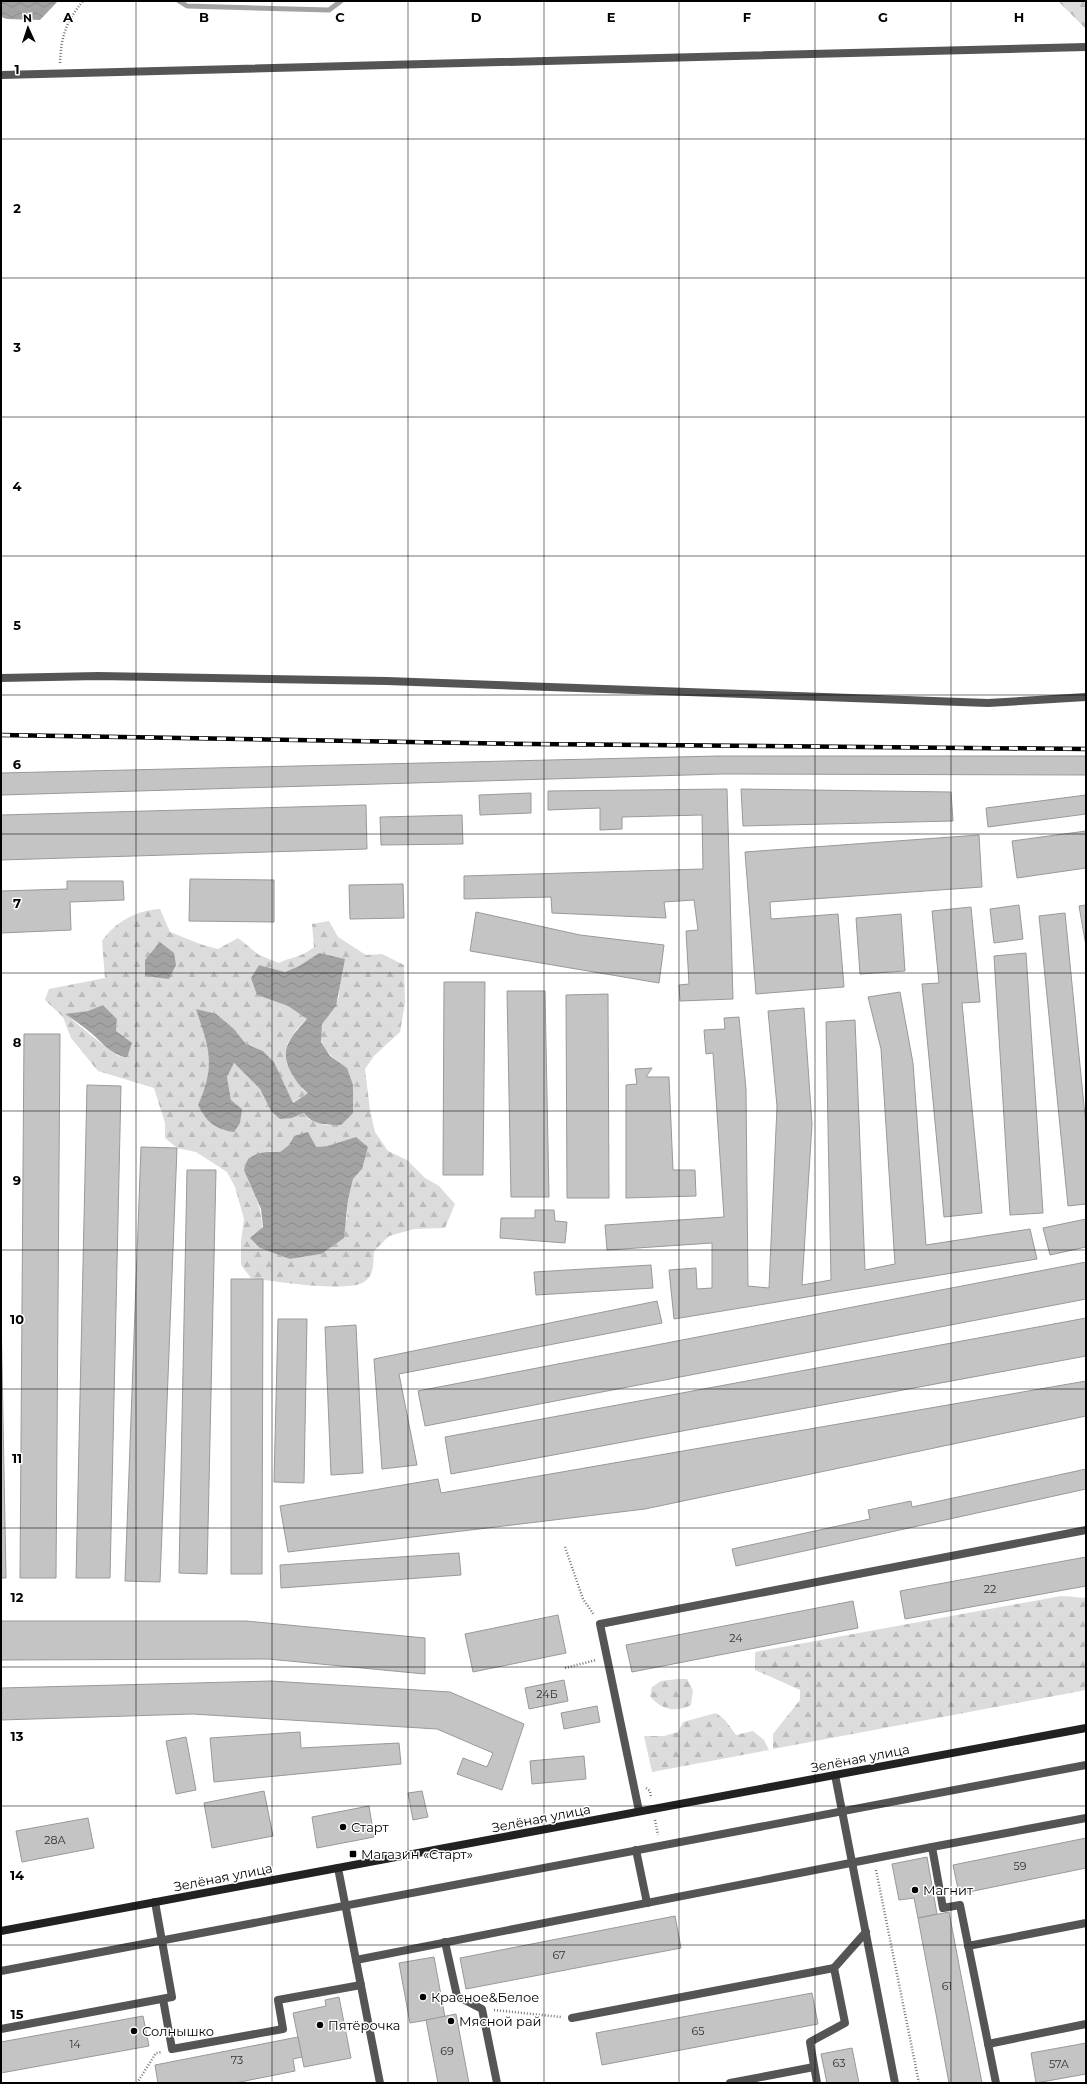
<svg xmlns="http://www.w3.org/2000/svg" width="1087" height="2084" font-family="Montserrat,sans-serif">
<style>
.forest{fill:url(#forest-firs);fill-rule:evenodd}
.water{fill:url(#water-waves)}
.lines{fill:none;stroke-linecap:round;stroke-linejoin:round}
.stream{stroke:#a3a3a3;stroke-width:5}
.building{fill:#c4c4c4;stroke:#999}
.path{stroke:#777;stroke-width:2.5;stroke-dasharray:1 2;stroke-linecap:butt}
.lane{stroke:#555;stroke-width:8}
.street{stroke:#555;stroke-width:8}
.secondary{stroke:#222;stroke-width:8}
.rail-casing{stroke:#000;stroke-width:4.5}
.rail{stroke:#fff;stroke-width:3;stroke-dasharray:9;stroke-linecap:butt}
.grid{fill:none;stroke:#000;stroke-width:1;stroke-opacity:0.55}
.poi-dot{fill:#000;stroke:#fff;stroke-width:1.5}
.labels{text-anchor:middle;dominant-baseline:central;stroke-width:3;stroke-linejoin:round;paint-order:stroke}
.number-label{font-size:11px;fill:#313131}
.street-label{font-size:13px;fill:#000;stroke:#fff}
.poi-label{font-size:13px;fill:#000;stroke:#fff;text-anchor:start}
.grid-label{font-size:13px;text-anchor:middle;font-weight:bold;fill:#000;stroke:#fff;stroke-width:3;stroke-linejoin:round;paint-order:stroke}
</style>
<defs>
<pattern id="forest-firs" width="22" height="20" patternUnits="userSpaceOnUse"><rect width="22" height="20" fill="#dcdcdc"/><path d="M5 1l3.5 6h-7zM16 11l3.5 6h-7z" fill="#bbb"/></pattern>
<pattern id="water-waves" width="16" height="10" patternUnits="userSpaceOnUse"><rect width="16" height="10" fill="#a3a3a3"/><path d="M0 5q4-4 8 0t8 0" fill="none" stroke="#8b8b8b"/></pattern>
</defs>
<rect width="100%" height="100%" fill="#fff"/>
<g class="forest">
<path d="M1058 1H1086V29Z"/>
<path d="M160 909 170 932 203 945 218 949 238 938 259 955 279 963C294 956 300 958 314 947L312 924 329 921 338 937 366 955 382 954 404 965 405 1003 400 1032 374 1056 365 1069 370 1110 375 1132 388 1151 407 1160 425 1178 439 1186 455 1204 445 1228 414 1229 389 1236 374 1251C373 1262 375 1275 364 1282 348 1293 272 1281 251 1278L241 1265V1241L244 1219 235 1187 227 1172 196 1152 177 1148 165 1138V1123L154 1088 98 1071 71 1038 63 1017 45 1000 49 989 105 978 102 941C115 922 137 910 160 909ZM319 953C324 961 337 980 339 988 341 1006 327 1011 322 1024 315 1045 332 1058 347 1068L341 1125H324L308 1119 305 1113 292 1118 271 1111 260 1089 234 1063 227 1077 231 1100 242 1109 198 1105C216 1065 209 1049 197 1009L234 1029 246 1044 263 1051 274 1062 292 1103 308 1093 302 1089 287 1044 296 1030 307 1019 288 1006 257 995 259 965 285 972 299 966ZM103 1005 117 1019 116 1031 120 1057C101 1044 83 1029 66 1014L89 1011ZM294 1136 316 1147 327 1146 356 1137 362 1169 353 1179 348 1200 347 1219 321 1254 290 1259 260 1248C264 1220 262 1211 251 1185L270 1151 280 1152 289 1145Z"/>
<path d="M1061 1596 1086 1598V1690L773 1749V1734L800 1700V1690L755 1670V1652Z"/>
<path d="M677 1679H687L693 1690 691 1705C676 1713 661 1710 650 1696L652 1687 661 1681Z"/>
<path d="M716 1713 725 1720 736 1735 753 1731 764 1740 769 1750 652 1772 644 1736H664L678 1732 683 1722Z"/>
</g>
<g class="water">
<path d="M1 1H58L40 20 7 19 1 17Z"/>
<path d="M160 942 174 953 176 965 169 979 145 976V960Z"/>
<path d="M319 953 345 959 336 1006 322 1024 321 1042 330 1056 347 1068 353 1085V1113L341 1125C327 1125 312 1125 304 1113L292 1118 280 1119 271 1111 260 1089 234 1063 227 1077 231 1100 242 1109 240 1123 234 1132C214 1129 207 1122 198 1105 216 1064 209 1049 196 1009L216 1014 234 1029 246 1044 263 1051 274 1062 293 1103 308 1093C301 1088 297 1082 292 1074 278 1049 290 1038 307 1019L288 1006 257 995 251 978 259 965 285 972 299 966Z"/>
<path d="M103 1005 117 1019 116 1031 132 1043 127 1057C112 1056 102 1042 91 1033 83 1026 74 1020 65 1014L88 1011Z"/>
<path d="M308 1132 316 1147 327 1146 356 1137 368 1147 362 1169 353 1179 348 1200 344 1238 321 1254 290 1259 260 1248 250 1238 263 1227 261 1209 244 1170 248 1159C258 1152 267 1151 280 1152L289 1145 294 1136Z"/>
</g>
<g class="lines">
<path class="stream" d="M179 1 187 6 329 10 341 1"/>
</g>
<g class="building">
<path d="M719 756H1086V775L722 774 1 795V773Z"/>
<path d="M727 789 733 999 680 1001 679 985 689 984 686 931 698 930 694 900 664 902 666 918 552 913 551 897 464 899V876L703 869 702 815 622 817V829L600 830V808L548 810V791Z"/>
<path d="M741 789 951 792 953 821 743 826Z"/>
<path d="M531 793V813L480 815 479 795Z"/>
<path d="M1086 795V814L988 827 986 808Z"/>
<path d="M366 805 367 849 1 860V815Z"/>
<path d="M462 815 463 844 381 845 380 817Z"/>
<path d="M1086 831V868L1017 878 1012 841Z"/>
<path d="M979 835 982 887 770 902 771 919 838 914 844 987 756 994 745 852Z"/>
<path d="M190 879 274 880V922L189 921Z"/>
<path d="M67 881H123L124 900 70 902 71 930 1 933V891L67 889Z"/>
<path d="M403 884 404 918 350 919 349 885Z"/>
<path d="M1019 905 1023 939 994 943 990 909Z"/>
<path d="M1086 905V946L1079 906Z"/>
<path d="M971 907 980 1002 962 1003 982 1213 944 1217 922 984 939 983 932 911Z"/>
<path d="M476 912 580 935 664 945 659 983 470 951Z"/>
<path d="M1065 913 1086 1126V1204L1068 1206 1039 916Z"/>
<path d="M901 914 905 971 860 974 856 918Z"/>
<path d="M1026 953 1043 1213 1010 1215 994 956Z"/>
<path d="M444 982H485L483 1175H443Z"/>
<path d="M507 991H545L549 1197H511Z"/>
<path d="M900 992 913 1063 926 1245 1030 1229 1037 1259 674 1319 669 1270 696 1268 697 1289 712 1288V1243L607 1250 605 1225 724 1217 713 1053 706 1054 704 1030 725 1029 724 1018 739 1017 746 1089 748 1286 769 1288 777 1106 768 1011 804 1008 812 1124 802 1285 831 1280 826 1022 855 1020 865 1270 895 1264 881 1049 868 997Z"/>
<path d="M608 994 609 1198H567L566 995Z"/>
<path d="M24 1034H60L56 1578H20Z"/>
<path d="M652 1068 646 1077H669L673 1170H695L696 1196 626 1198V1085L637 1084 635 1069Z"/>
<path d="M87 1085 121 1086 110 1578H76Z"/>
<path d="M141 1147 177 1148 160 1582 125 1581Z"/>
<path d="M187 1170H216L207 1574 179 1573Z"/>
<path d="M535 1210H554L555 1221 567 1222 565 1243 500 1238 501 1218H535Z"/>
<path d="M1086 1219V1247L1050 1255 1043 1228Z"/>
<path d="M1086 1262V1299L425 1426 418 1391Z"/>
<path d="M651 1265 653 1288 536 1295 534 1272Z"/>
<path d="M231 1279H263L262 1574H231Z"/>
<path d="M657 1301 662 1323 399 1374 417 1465 382 1469 374 1359Z"/>
<path d="M1 1311 6 1578H1Z"/>
<path d="M1086 1318V1356L451 1474 445 1437Z"/>
<path d="M278 1319H307L304 1483 274 1482Z"/>
<path d="M356 1325 363 1473 331 1475 325 1327Z"/>
<path d="M1086 1381V1416L645 1509 288 1552 280 1506 438 1479 441 1493Z"/>
<path d="M1086 1469V1489L736 1566 732 1549 870 1519 868 1510 911 1501 912 1507Z"/>
<path d="M459 1553 461 1575 281 1588 280 1565Z"/>
<path d="M1086 1557V1586L905 1619 900 1591Z"/>
<path d="M853 1601 858 1628 632 1672 626 1645Z"/>
<path d="M558 1615 566 1653 473 1672 465 1634Z"/>
<path d="M1 1621H246L425 1638V1674L268 1659 1 1660Z"/>
<path d="M564 1680 568 1701 529 1709 525 1688Z"/>
<path d="M271 1681 450 1692 524 1724 502 1790 457 1774 463 1758 487 1767 493 1753 437 1729 192 1714 1 1720V1688Z"/>
<path d="M597 1706 600 1722 564 1729 561 1713Z"/>
<path d="M300 1732 301 1748 399 1743 401 1764 214 1782 210 1738Z"/>
<path d="M186 1737 196 1790 176 1794 166 1741Z"/>
<path d="M584 1756 586 1779 532 1784 530 1761Z"/>
<path d="M264 1791 273 1836 212 1848 204 1803Z"/>
<path d="M422 1791 428 1817 413 1820 408 1793Z"/>
<path d="M369 1806 374 1837 317 1848 312 1817Z"/>
<path d="M88 1818 94 1848 22 1862 16 1831Z"/>
<path d="M1086 1838V1868L959 1894 953 1865Z"/>
<path d="M927 1857 937 1914 918 1918 914 1898 899 1900 892 1864Z"/>
<path d="M949 1912 960 1970 982 2083H949L918 1918Z"/>
<path d="M675 1916 681 1948 466 1989 460 1958Z"/>
<path d="M434 1957 445 2017 410 2023 399 1963Z"/>
<path d="M812 1993 818 2024 602 2065 596 2033Z"/>
<path d="M339 1997 351 2058 304 2067 293 2013 326 2006 325 2000Z"/>
<path d="M456 2014 469 2083H438L426 2020Z"/>
<path d="M143 2016 149 2046 1 2073V2042Z"/>
<path d="M298 2037 302 2057 293 2059 295 2071 235 2083H158L155 2065Z"/>
<path d="M1086 2043V2074L1036 2083 1031 2053Z"/>
<path d="M852 2048 859 2083H827L821 2054Z"/>
</g>
<g class="lines">
<g class="path">
<path d="M60 63C61 36 66 22 83 1"/>
<path d="M565 1547 583 1599 594 1615"/>
<path d="M565 1668 596 1660"/>
<path d="M646 1788 650 1791 651 1798"/>
<path d="M655 1820 658 1835"/>
<path d="M876 1870 919 2083"/>
<path d="M494 2010 561 2017"/>
<path d="M137 2083 156 2053 162 2052"/>
</g>
<g class="lane">
<path d="M1 678 98 676 387 681 988 703 1086 697"/>
<path d="M835 1775 895 2083"/>
<path d="M639 1811 600 1624 1086 1530"/>
<path d="M932 1847 1086 1818"/>
<path d="M636 1850 647 1903"/>
<path d="M338 1868 380 2083"/>
<path d="M445 1942 457 1996 482 2009 497 2083"/>
<path d="M968 1946 1086 1923"/>
<path d="M356 1960 932 1847 943 1908 960 1905 996 2083"/>
<path d="M1 1971 1086 1765"/>
<path d="M163 1999 172 2049 283 2029 278 2000 361 1985"/>
<path d="M572 2018 834 1968"/>
<path d="M1 2029 172 1997 155 1902"/>
<path d="M988 2044 1086 2024"/>
<path d="M730 2083 814 2067"/>
<path d="M817 2083 810 2042 845 2023 834 1968 866 1932"/>
</g>
<path class="street" d="M1 75 1086 47"/>
<path class="secondary" d="M1 1931 1086 1728"/>
<g class="rail-casing">
<path id="rail" d="M1 735 530 744 1086 749"/>
</g>
<use href="#rail" class="rail"/>
</g>
<path class="grid" d="M136 1V2083M272 1V2083M408 1V2083M544 1V2083M679 1V2083M815 1V2083M951 1V2083M1 139H1086M1 278H1086M1 417H1086M1 556H1086M1 695H1086M1 834H1086M1 973H1086M1 1111H1086M1 1250H1086M1 1389H1086M1 1528H1086M1 1667H1086M1 1806H1086M1 1945H1086"/>
<g class="poi-dot">
<circle cx="343" cy="1827" r="4"/>
<rect x="349" y="1850" width="8" height="8" rx="2"/>
<circle cx="915" cy="1890" r="4"/>
<circle cx="423" cy="1997" r="4"/>
<circle cx="451" cy="2021" r="4"/>
<circle cx="320" cy="2025" r="4"/>
<circle cx="134" cy="2031" r="4"/>
</g>
<g class="labels">
<g class="number-label">
<text x="990" y="1589">22</text>
<text x="736" y="1638">24</text>
<text x="547" y="1694">24Б</text>
<text x="55" y="1840">28А</text>
<text x="1020" y="1866">59</text>
<text x="559" y="1955">67</text>
<text x="947" y="1986">61</text>
<text x="698" y="2031">65</text>
<text x="75" y="2044">14</text>
<text x="447" y="2051">69</text>
<text x="237" y="2060">73</text>
<text x="839" y="2063">63</text>
<text x="1059" y="2064">57А</text>
</g>
<g class="street-label">
<text transform="translate(860 1758) rotate(-11)">Зелёная улица</text>
<text transform="translate(541 1818) rotate(-11)">Зелёная улица</text>
<text transform="translate(223 1877) rotate(-11)">Зелёная улица</text>
</g>
<g class="poi-label">
<text x="351" y="1827">Старт</text>
<text x="361" y="1854">Магазин «Старт»</text>
<text x="923" y="1890">Магнит</text>
<text x="431" y="1997">Красное&amp;Белое</text>
<text x="459" y="2021">Мясной рай</text>
<text x="328" y="2025">Пятёрочка</text>
<text x="142" y="2031">Солнышко</text>
</g>
</g>
<g class="grid-label">
<text x="68" y="22">A</text>
<text x="204" y="22">B</text>
<text x="340" y="22">C</text>
<text x="476" y="22">D</text>
<text x="611" y="22">E</text>
<text x="747" y="22">F</text>
<text x="883" y="22">G</text>
<text x="1019" y="22">H</text>
<text x="17" y="74">1</text>
<text x="17" y="213">2</text>
<text x="17" y="352">3</text>
<text x="17" y="491">4</text>
<text x="17" y="630">5</text>
<text x="17" y="769">6</text>
<text x="17" y="908">7</text>
<text x="17" y="1047">8</text>
<text x="17" y="1185">9</text>
<text x="17" y="1324">10</text>
<text x="17" y="1463">11</text>
<text x="17" y="1602">12</text>
<text x="17" y="1741">13</text>
<text x="17" y="1880">14</text>
<text x="17" y="2019">15</text>
</g>
<rect width="1087" height="2084" fill="none" stroke="#000000" stroke-width="4"/>
<g transform="translate(28 28) rotate(357)" stroke="#ffffff" stroke-width="3" paint-order="stroke">
<path d="M0-3L7 15L0 10L-7 15Z" fill="#000000"/>
<text y="-6" font-size="11" font-weight="bold" text-anchor="middle" fill="#000000">N</text>
</g>
</svg>
